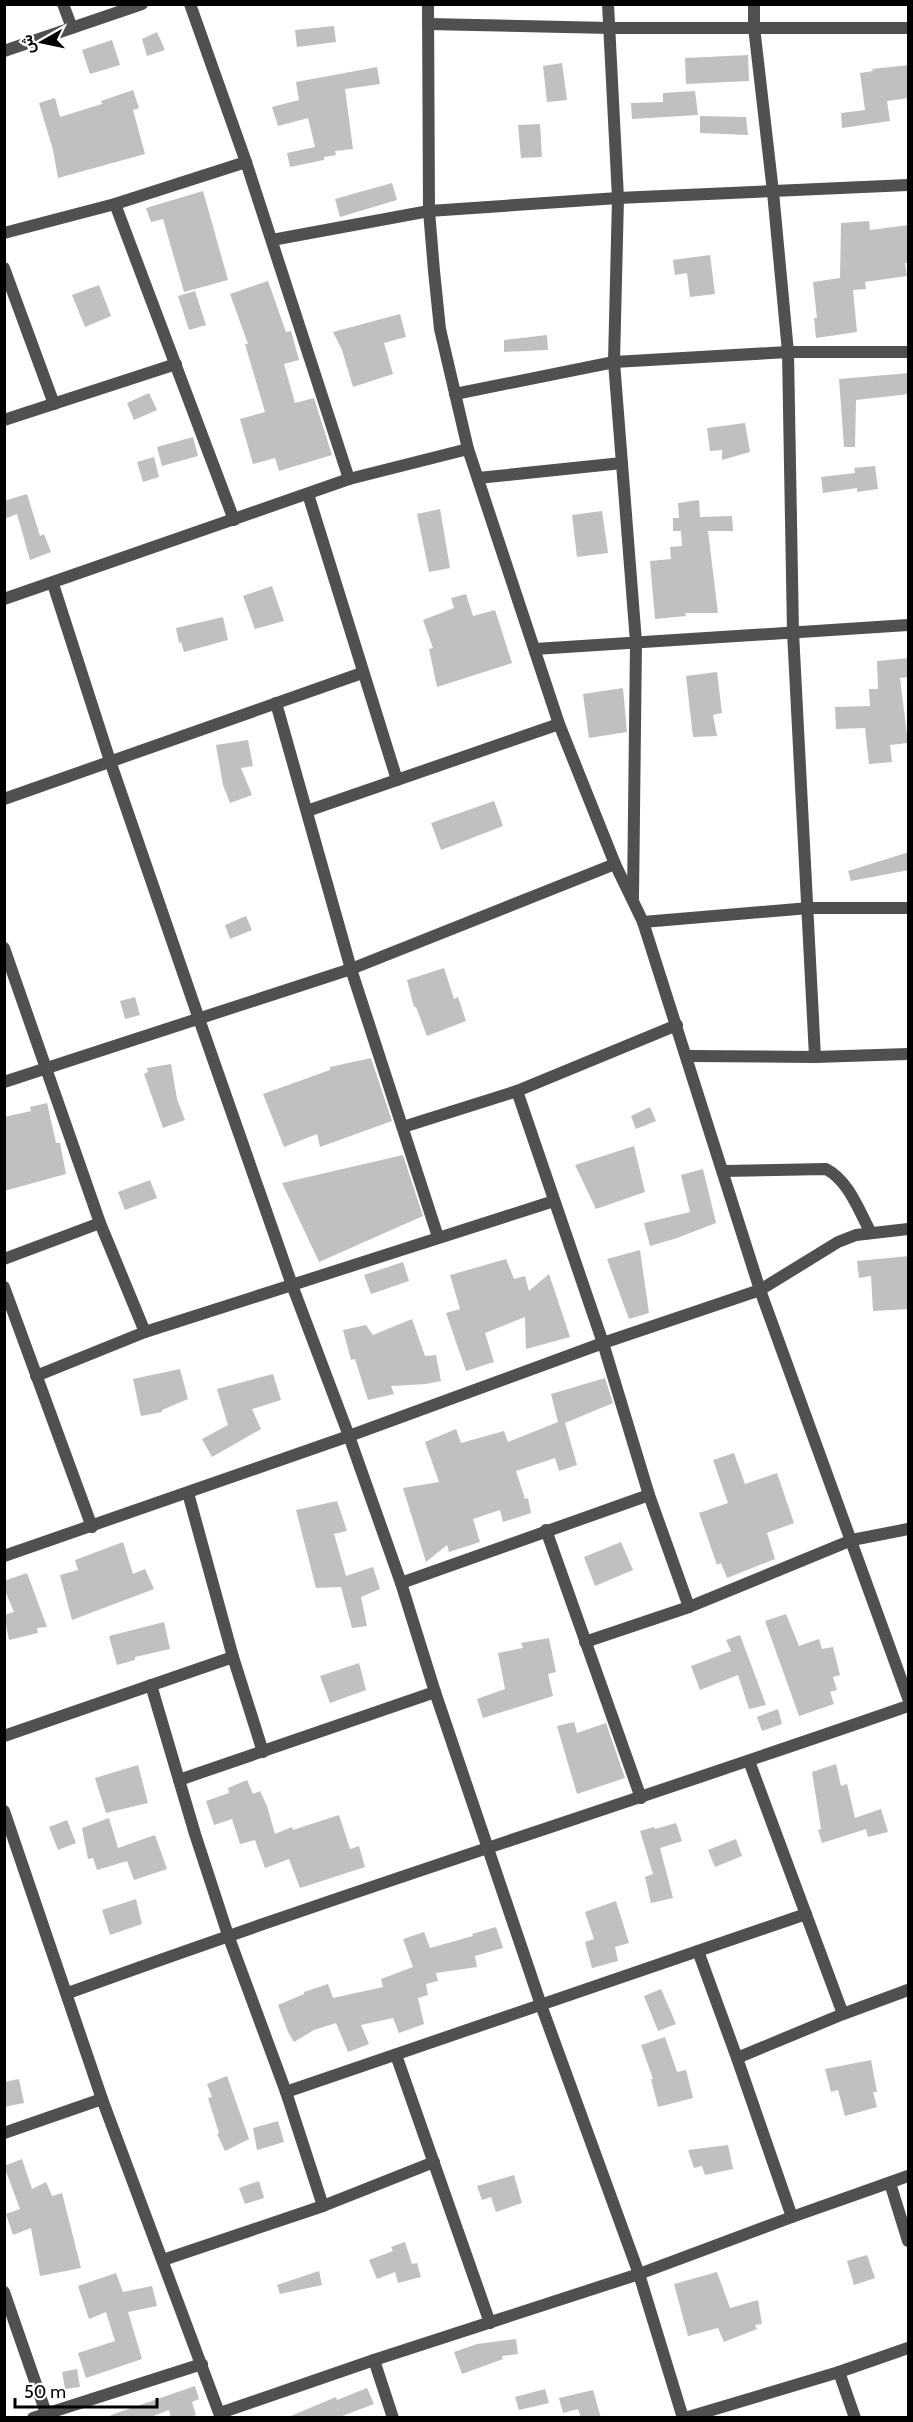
<svg xmlns="http://www.w3.org/2000/svg" width="913" height="2422" font-family="Cabin,Vazirmatn,sans-serif">
<style>
.building{fill:#c0c0c0}
.lines{fill:none;stroke-linecap:round;stroke-linejoin:round}
.minor{stroke:#505050;stroke-width:12}
</style>
<rect width="100%" height="100%" fill="#fff"/>
<g class="building">
<path d="M334 26 336 42 297 47 295 30Z"/>
<path d="M157 32 165 50 147 56 142 39Z"/>
<path d="M112 40 120 65 90 74 82 50Z"/>
<path d="M748 55 749 81 686 84 685 58Z"/>
<path d="M562 63 567 100 547 102 543 66Z"/>
<path d="M909 65V98L887 101 890 121 842 128 841 113 865 110 860 73 873 71 872 69Z"/>
<path d="M377 67 380 84 345 89 353 149 335 151 336 155 324 157V160L290 167 287 153 315 147 308 118 278 126 272 107 299 100 296 82Z"/>
<path d="M133 90 139 108 133 110 145 154 58 178 53 150 39 103 55 98 60 117 102 104 101 101Z"/>
<path d="M695 91 698 115 632 119 631 103 663 102V93Z"/>
<path d="M700 116 746 117 748 135 700 133Z"/>
<path d="M540 124 542 157 521 158 518 125Z"/>
<path d="M392 183 397 200 340 217 335 199Z"/>
<path d="M203 191 228 280 184 292 163 219 151 222 146 208Z"/>
<path d="M869 221 870 230 909 225V263H905L907 276 865 282 866 289 853 290 857 332 816 338 814 318H817L813 282 840 278 841 223Z"/>
<path d="M710 255 715 294 690 297 687 273 675 275 673 260Z"/>
<path d="M268 281 286 332 291 331 299 360 284 364 295 403 314 398 332 455 279 471 275 458 253 464 240 419 265 412 245 344H248L230 294Z"/>
<path d="M99 285 111 316 85 327 72 295Z"/>
<path d="M195 291 206 325 189 330 178 296Z"/>
<path d="M400 314 406 337 384 343 393 374 353 387 342 350 333 332Z"/>
<path d="M547 335 548 350 504 352V340Z"/>
<path d="M909 373V394L856 400 855 447H844L839 379Z"/>
<path d="M149 393 157 410 134 420 127 403Z"/>
<path d="M745 423 750 452 722 460V450L710 451 707 428Z"/>
<path d="M193 437 198 456 162 466 157 447Z"/>
<path d="M154 457 159 477 143 482 137 462Z"/>
<path d="M875 466 878 489 857 492V488L823 493 821 477 855 473 854 468Z"/>
<path d="M27 494 40 536 44 534 51 552 30 560 17 514 4 519V501Z"/>
<path d="M699 500 700 517 732 516 733 531H708L718 613H685L686 616 655 619 650 561 671 559 670 547 682 546 681 531H673V518H679L678 503Z"/>
<path d="M440 509 450 568 429 572 417 514Z"/>
<path d="M602 511 608 553 577 557 572 515Z"/>
<path d="M272 586 284 621 255 629 243 596Z"/>
<path d="M466 594 473 616 495 610 512 663 437 687 429 649 433 648 423 620 454 608 451 598Z"/>
<path d="M223 617 228 640 184 652 181 642 179 643 176 628Z"/>
<path d="M909 658V677L900 678 908 743 890 745 892 762 869 764 865 728 836 729 835 707 870 706 869 689H878L877 661Z"/>
<path d="M717 672 722 713 713 715 717 736 693 737 686 676Z"/>
<path d="M623 688 627 732 589 738 583 694Z"/>
<path d="M248 740 253 766 241 768 252 795 230 803 223 785 216 745Z"/>
<path d="M494 801 503 826 441 850 431 823Z"/>
<path d="M909 852V870L851 881 848 871Z"/>
<path d="M246 916 252 930 230 939 225 925Z"/>
<path d="M444 968 454 999 458 997 466 1021 427 1036 416 1007H414L407 980Z"/>
<path d="M135 997 140 1015 125 1019 120 1001Z"/>
<path d="M371 1058 392 1121 320 1147 317 1134 284 1147 263 1094 330 1070V1067Z"/>
<path d="M171 1064 177 1099 185 1120 163 1128 144 1074 148 1072 147 1068Z"/>
<path d="M47 1103 56 1143H60L66 1174 4 1191V1117L31 1111 30 1107Z"/>
<path d="M650 1107 656 1121 636 1129 631 1116Z"/>
<path d="M634 1146 645 1192 596 1209 575 1165Z"/>
<path d="M403 1155 423 1216 319 1262 282 1183Z"/>
<path d="M703 1169 716 1223 677 1238 650 1246 644 1223 690 1212 681 1175Z"/>
<path d="M150 1180 157 1198 125 1210 118 1192Z"/>
<path d="M640 1250 649 1313 629 1319 607 1259Z"/>
<path d="M909 1256V1309L873 1311 871 1276 859 1278 857 1261Z"/>
<path d="M506 1259 514 1279 525 1276 529 1291 549 1274 570 1337 526 1349 525 1317 485 1333 494 1362 466 1371 446 1313 460 1309 450 1275Z"/>
<path d="M403 1262 409 1281 371 1294 364 1275Z"/>
<path d="M412 1319 425 1356 436 1355 441 1381 426 1384 391 1386 394 1394 368 1400 355 1359 351 1360 343 1330 366 1325 373 1335Z"/>
<path d="M180 1369 188 1399 162 1410V1412L141 1416 133 1379Z"/>
<path d="M273 1374 281 1400 252 1409 261 1429 212 1457 202 1439 228 1425 217 1389Z"/>
<path d="M605 1378 613 1403 565 1423 577 1465 559 1471 555 1458 516 1471 525 1499 528 1498 531 1513 503 1522 500 1510 473 1519 480 1542 449 1552 447 1545 426 1562 403 1488 439 1482 425 1442 456 1429 461 1443 504 1431 508 1442 558 1422 551 1394Z"/>
<path d="M734 1453 745 1484 777 1473 794 1523 767 1533 775 1559 727 1578 721 1563 717 1565 699 1513 728 1503 713 1460Z"/>
<path d="M337 1501 347 1531 334 1534 346 1576 373 1567 380 1589 361 1597 367 1626 352 1628 341 1587 316 1588 296 1510Z"/>
<path d="M123 1542 133 1574 145 1569 154 1589 72 1620 60 1575 78 1570 75 1560Z"/>
<path d="M621 1542 633 1570 595 1586 584 1557Z"/>
<path d="M27 1573 47 1627 37 1628 38 1633 9 1640 4 1615 14 1612 4 1588V1581Z"/>
<path d="M786 1614 799 1646 819 1639 822 1649 833 1647 840 1675 833 1677 837 1690 830 1692 834 1704 799 1716 765 1621Z"/>
<path d="M164 1622 170 1649 135 1657V1660L117 1665 109 1636Z"/>
<path d="M740 1635 766 1705 749 1709 738 1675 700 1690 691 1666 731 1651 726 1640Z"/>
<path d="M549 1638 556 1672 548 1674 553 1696 483 1718 477 1699 505 1689 498 1653 523 1648 521 1643Z"/>
<path d="M359 1663 366 1690 330 1703 320 1676Z"/>
<path d="M778 1709 782 1724 762 1731 757 1717Z"/>
<path d="M574 1722 577 1733 606 1723 625 1778 577 1794 557 1726Z"/>
<path d="M836 1764 841 1786 847 1784 855 1818 881 1809 888 1832 868 1837 866 1829 822 1843 818 1830 830 1826 821 1829 812 1772Z"/>
<path d="M138 1765 148 1803 106 1813 95 1778Z"/>
<path d="M247 1780 253 1794 260 1791 267 1806 275 1834 292 1827 293 1830 339 1815 350 1849 359 1846 365 1867 300 1888 289 1859 265 1868 255 1840 240 1844 232 1819 214 1825 206 1801 229 1793 228 1788Z"/>
<path d="M109 1818 118 1848 155 1835 167 1869 134 1880 127 1861 97 1870 93 1858 88 1859 82 1828Z"/>
<path d="M67 1820 76 1843 58 1850 49 1827Z"/>
<path d="M676 1823 682 1841 660 1848 673 1898 651 1903 645 1877 653 1874 640 1831 654 1827 655 1829Z"/>
<path d="M736 1839 742 1856 715 1867 708 1850Z"/>
<path d="M136 1899 142 1924 110 1935 102 1910Z"/>
<path d="M616 1901 629 1943 615 1947 618 1961 592 1968 585 1942 594 1939 585 1912Z"/>
<path d="M496 1927 503 1948 475 1956 477 1967 436 1973 438 1981 426 1984 428 1995 418 1998 424 2024 399 2033 393 2018 361 2025 369 2044 348 2052 336 2023 314 2030 294 2042 288 2032 278 2005 304 1994V1992L328 1984 333 1998 383 1987 381 1979 413 1967 403 1939 424 1932 430 1948 473 1936 472 1934Z"/>
<path d="M661 1989 676 2024 658 2031 644 1996Z"/>
<path d="M665 2037 677 2072 686 2070 693 2098 658 2107 651 2079H653L641 2045Z"/>
<path d="M871 2060 877 2092H873L877 2107 845 2116 838 2090 831 2092 825 2069Z"/>
<path d="M227 2076 249 2139 225 2151 217 2134 219 2133 208 2098 212 2097 207 2084Z"/>
<path d="M19 2079 24 2103 4 2107V2082Z"/>
<path d="M278 2121 284 2142 257 2150 253 2128Z"/>
<path d="M728 2145 733 2169 705 2175 702 2166 694 2168 688 2150Z"/>
<path d="M22 2159 32 2189 46 2182 52 2196 62 2193 81 2268 40 2276 31 2228 13 2235 6 2214 20 2209 4 2166Z"/>
<path d="M514 2175 522 2203 496 2212 491 2197 482 2200 477 2186Z"/>
<path d="M259 2181 264 2198 245 2204 239 2188Z"/>
<path d="M405 2242 412 2264 417 2263 421 2277 398 2283 395 2272 377 2279 369 2260 393 2251 391 2247Z"/>
<path d="M867 2255 875 2278 854 2285 847 2261Z"/>
<path d="M319 2271 322 2285 280 2294 277 2285Z"/>
<path d="M717 2272 730 2308 758 2300 762 2324 755 2325 757 2329 724 2342 718 2328 688 2336 674 2284Z"/>
<path d="M116 2273 123 2292 152 2286 157 2306 128 2312 142 2359 86 2378 78 2353 115 2341 106 2312 89 2319 78 2286Z"/>
<path d="M516 2339 518 2354 502 2356 503 2359 462 2374 454 2352 477 2344Z"/>
<path d="M77 2369 80 2387 65 2389 62 2372Z"/>
<path d="M195 2386 199 2399 192 2402 196 2415 187 2418H171L169 2410 148 2418H111V2415Z"/>
<path d="M367 2388 374 2404 337 2418H286L336 2397 337 2400Z"/>
<path d="M545 2389 549 2403 519 2410 515 2397Z"/>
<path d="M593 2390 601 2418H581L578 2409 563 2413 559 2398Z"/>
</g>
<g class="lines">
<g class="minor">
<path d="M63 4 72 28"/>
<path d="M190 4 246 162 349 479"/>
<path d="M428 4 429 211 434 271 440 329 468 449 559 724 615 864 643 922 760 1290 908 1698"/>
<path d="M608 4 618 198 614 362 636 642 633 898"/>
<path d="M754 4V27L773 192 788 352 793 632 815 1057"/>
<path d="M428 24 610 28H908"/>
<path d="M4 51 142 4"/>
<path d="M115 204 234 520"/>
<path d="M4 233 115 204 246 162"/>
<path d="M272 240 429 211 618 198 908 185"/>
<path d="M4 268 54 404"/>
<path d="M455 394 614 362 788 352H908"/>
<path d="M4 420 176 364"/>
<path d="M478 478 622 463"/>
<path d="M308 494 397 780"/>
<path d="M53 584 110 761 199 1019 292 1285 349 1436 401 1583 435 1692 541 2005 639 2274 683 2418"/>
<path d="M4 599 349 479 468 449"/>
<path d="M535 649 908 625"/>
<path d="M276 703 351 969 438 1237"/>
<path d="M4 799 362 673"/>
<path d="M307 811 559 724"/>
<path d="M643 922 809 908H908"/>
<path d="M4 948 100 1223 145 1332"/>
<path d="M687 1056 815 1057 908 1054"/>
<path d="M4 1082 351 969 615 864"/>
<path d="M517 1091 603 1343 649 1495 689 1607"/>
<path d="M403 1127 517 1091 677 1025"/>
<path d="M723 1171 826 1169C849 1181 859 1211 871 1233"/>
<path d="M4 1259 100 1223"/>
<path d="M4 1287 92 1527"/>
<path d="M36 1376 145 1332 554 1201"/>
<path d="M188 1493 233 1657 263 1752"/>
<path d="M546 1530 641 1798"/>
<path d="M4 1556 349 1436 603 1343 760 1290 838 1242 856 1235 908 1229"/>
<path d="M401 1583 649 1495"/>
<path d="M585 1642 689 1607 852 1540 908 1529"/>
<path d="M151 1685 195 1834 228 1935 286 2092 323 2206"/>
<path d="M4 1736 233 1657"/>
<path d="M749 1761 843 2014"/>
<path d="M179 1780 435 1692"/>
<path d="M4 1811 102 2099 221 2418"/>
<path d="M698 1951 737 2058 792 2217"/>
<path d="M68 1993C346 1892 629 1803 908 1706"/>
<path d="M396 2055 490 2323"/>
<path d="M737 2058 843 2014 908 1990"/>
<path d="M286 2092 806 1914"/>
<path d="M4 2133 102 2099"/>
<path d="M890 2183 908 2241"/>
<path d="M163 2260 323 2206 434 2162"/>
<path d="M4 2292 46 2413"/>
<path d="M374 2360 393 2418"/>
<path d="M839 2372 855 2418"/>
<path d="M220 2413 374 2360 639 2274 792 2217 908 2176"/>
<path d="M33 2418 202 2364"/>
<path d="M685 2418 839 2372 908 2348"/>
</g>
</g>
<rect width="913" height="2422" fill="none" stroke="#000000" stroke-width="12"/>
<g transform="translate(42 42) rotate(261)" stroke="#ffffff" stroke-width="4.5" paint-order="stroke">
<path d="M0-4.5L10 22L0 15L-10 22Z" fill="#000000"/>
<text y="-9" font-size="16" font-weight="bold" text-anchor="middle" fill="#000000">ش</text>
</g>
<path d="M15 2398v9h142v-9" fill="none" stroke="#000000" stroke-width="3"/>
<text x="24" y="2398" font-size="18" fill="#000000" stroke="#ffffff" stroke-width="4.5" paint-order="stroke">50 m</text>
</svg>
